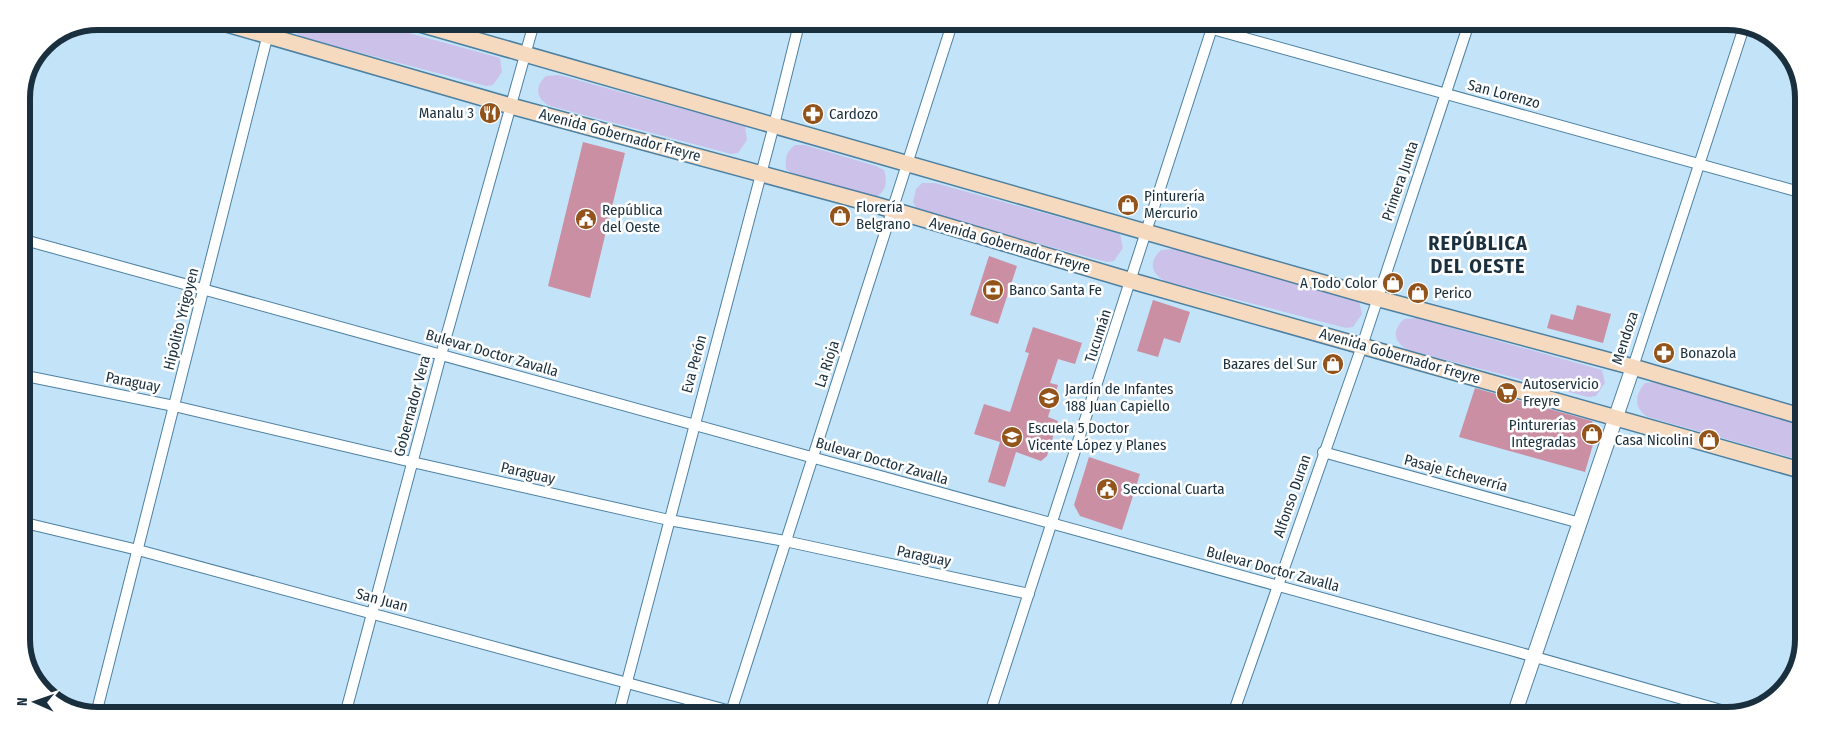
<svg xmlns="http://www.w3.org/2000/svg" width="1825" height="737" font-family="'Fira Sans Condensed',sans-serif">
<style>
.green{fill:#ccc2e9}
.building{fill:#ca8fa3}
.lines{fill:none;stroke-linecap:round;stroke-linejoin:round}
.minor-casing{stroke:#4d81a2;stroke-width:12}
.tertiary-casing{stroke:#4d81a2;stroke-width:16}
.secondary-casing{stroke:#4d81a2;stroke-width:18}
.minor{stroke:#fff;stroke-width:10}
.tertiary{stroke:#fff;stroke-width:14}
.secondary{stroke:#f6dac0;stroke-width:15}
.labels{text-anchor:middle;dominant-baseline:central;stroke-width:5;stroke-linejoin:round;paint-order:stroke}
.street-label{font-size:15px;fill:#1a303e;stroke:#fff}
.poi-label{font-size:15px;fill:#1a303e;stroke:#fff;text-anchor:start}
.district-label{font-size:20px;font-weight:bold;letter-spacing:1px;fill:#1a303e;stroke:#fff}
.rim{fill:none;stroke:#1a303e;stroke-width:6}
</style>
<rect width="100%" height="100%" fill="#c3e3f9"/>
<g class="green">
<path d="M292 22H369L500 58 502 72 493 85 486 86 305 38 297 34Z"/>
<path d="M559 75 745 126 747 140 738 153 731 154 550 106C536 99 534 87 546 76Z"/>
<path d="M795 145H805L876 166 884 170C888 183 886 193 873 198L796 176 786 169C785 158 786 152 795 145Z"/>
<path d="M922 183H935L1120 234 1123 248 1114 261 1107 262 926 214 917 210 913 202 916 189Z"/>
<path d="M1174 249 1359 301 1362 314 1353 327 1346 328 1165 281C1150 273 1149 261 1161 250Z"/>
<path d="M1417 318 1602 370 1605 383 1596 396 1588 397 1408 350C1393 342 1392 330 1404 319Z"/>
<path d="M1655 382 1800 425V460L1648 417C1634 409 1634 395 1645 383Z"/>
</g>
<g class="building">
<path d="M583 142 625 153 590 298 548 286Z"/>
<path d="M989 256 1017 266 998 324 970 315Z"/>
<path d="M1153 300 1190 312 1180 343 1164 338 1158 357 1137 351Z"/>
<path d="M1577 305 1611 314 1603 343 1547 328 1551 314 1573 320Z"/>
<path d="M1033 327 1082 343 1075 364 1058 359 1050 383 1058 385 1048 417 1058 421 1047 456 1041 461 1016 452 1005 487 988 482 1000 442 974 434 984 404 1010 412 1029 353 1025 352Z"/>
<path d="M1475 388 1592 421 1597 431 1585 472 1459 437Z"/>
<path d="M1089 457 1140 474 1122 530 1080 516 1074 505Z"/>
</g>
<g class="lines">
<g class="minor-casing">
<g id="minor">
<path d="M1198 25 1803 193"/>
<path d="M21 239 1507 649 1735 714"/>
<path d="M1633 367 1744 27"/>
<path d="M21 375 174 406 412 462 669 520 785 541 1029 594"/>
<path d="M1323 452 1580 523"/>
<path d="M21 522 138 550 734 712"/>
<path d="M97 710 271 22"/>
<path d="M346 711 441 355 534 23"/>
<path d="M619 712 774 125 799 24"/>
<path d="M731 712 952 24"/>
<path d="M990 713 1213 25"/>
<path d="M1233 714 1362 346 1468 26"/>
</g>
</g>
<g class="tertiary-casing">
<path id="tertiary" d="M1514 715 1633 367"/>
</g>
<g class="secondary-casing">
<g id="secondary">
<path d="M220 22 511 106 876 205 1132 281 1800 470"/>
<path d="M413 22 1376 298 1633 367 1800 416"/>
</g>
</g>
<use href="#minor" class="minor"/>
<use href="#tertiary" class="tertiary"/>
<use href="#secondary" class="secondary"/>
</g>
<defs>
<g id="restaurant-disc" transform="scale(1.125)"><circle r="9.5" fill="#93541c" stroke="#fff"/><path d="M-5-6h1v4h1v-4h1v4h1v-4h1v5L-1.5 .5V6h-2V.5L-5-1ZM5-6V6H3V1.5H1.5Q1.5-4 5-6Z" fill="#fff"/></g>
<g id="pharmacy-disc" transform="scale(1.125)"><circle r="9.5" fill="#93541c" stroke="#fff"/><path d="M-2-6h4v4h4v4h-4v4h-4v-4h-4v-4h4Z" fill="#fff"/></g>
<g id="shop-disc" transform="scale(1.125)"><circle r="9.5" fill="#93541c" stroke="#fff"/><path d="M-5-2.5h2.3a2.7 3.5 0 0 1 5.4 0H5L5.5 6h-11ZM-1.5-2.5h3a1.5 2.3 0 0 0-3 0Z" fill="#fff"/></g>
<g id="civic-disc" transform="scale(1.125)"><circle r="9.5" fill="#93541c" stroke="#fff"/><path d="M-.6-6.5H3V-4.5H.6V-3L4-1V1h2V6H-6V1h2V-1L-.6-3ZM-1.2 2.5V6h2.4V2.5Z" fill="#fff"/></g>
<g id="bank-disc" transform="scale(1.125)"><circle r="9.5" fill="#93541c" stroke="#fff"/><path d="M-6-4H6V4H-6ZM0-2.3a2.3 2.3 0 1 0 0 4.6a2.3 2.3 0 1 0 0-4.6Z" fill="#fff"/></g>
<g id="supermarket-disc" transform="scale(1.125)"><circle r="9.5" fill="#93541c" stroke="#fff"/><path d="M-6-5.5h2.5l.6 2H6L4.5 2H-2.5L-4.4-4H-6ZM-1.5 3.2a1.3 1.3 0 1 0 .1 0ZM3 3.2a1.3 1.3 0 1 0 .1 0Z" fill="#fff"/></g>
<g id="school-disc" transform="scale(1.125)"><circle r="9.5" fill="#93541c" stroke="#fff"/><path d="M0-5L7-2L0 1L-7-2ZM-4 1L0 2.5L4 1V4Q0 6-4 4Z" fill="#fff"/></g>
</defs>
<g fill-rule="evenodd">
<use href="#restaurant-disc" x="490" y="113"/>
<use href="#pharmacy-disc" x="813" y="114"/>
<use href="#shop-disc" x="1128" y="205"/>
<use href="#shop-disc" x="840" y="216"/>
<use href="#civic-disc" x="586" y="219"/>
<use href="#shop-disc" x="1393" y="283"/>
<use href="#bank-disc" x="993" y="290"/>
<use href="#shop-disc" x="1418" y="293"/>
<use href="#pharmacy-disc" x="1664" y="353"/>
<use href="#shop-disc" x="1333" y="364"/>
<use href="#supermarket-disc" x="1507" y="393"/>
<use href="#school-disc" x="1049" y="398"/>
<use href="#shop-disc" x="1592" y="434"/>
<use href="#school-disc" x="1012" y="437"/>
<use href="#shop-disc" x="1709" y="440"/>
<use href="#civic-disc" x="1107" y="489"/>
</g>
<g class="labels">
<g class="street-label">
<text transform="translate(1504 94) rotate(15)">San Lorenzo</text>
<text transform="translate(620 135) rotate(15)">Avenida Gobernador Freyre</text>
<text transform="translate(1400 181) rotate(-71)">Primera Junta</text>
<text transform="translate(1010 245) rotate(16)">Avenida Gobernador Freyre</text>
<text transform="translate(181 319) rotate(-76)">Hipólito Yrigoyen</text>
<text transform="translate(1098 336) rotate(-72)">Tucumán</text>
<text transform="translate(1625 338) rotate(-72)">Mendoza</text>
<text transform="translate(492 353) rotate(16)">Bulevar Doctor Zavalla</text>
<text transform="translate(1400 356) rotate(16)">Avenida Gobernador Freyre</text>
<text transform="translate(694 364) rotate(-75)">Eva Perón</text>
<text transform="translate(827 364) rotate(-72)">La Rioja</text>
<text transform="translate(133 382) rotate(11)">Paraguay</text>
<text transform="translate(412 406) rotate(-75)">Gobernador Vera</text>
<text transform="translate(882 461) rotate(16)">Bulevar Doctor Zavalla</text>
<text transform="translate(528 473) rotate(13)">Paraguay</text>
<text transform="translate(1456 473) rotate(15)">Pasaje Echeverría</text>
<text transform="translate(1292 496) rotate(-71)">Alfonso Duran</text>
<text transform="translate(924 556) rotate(12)">Paraguay</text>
<text transform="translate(1273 569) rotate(15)">Bulevar Doctor Zavalla</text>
<text transform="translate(382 600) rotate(15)">San Juan</text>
</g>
<g class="poi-label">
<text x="474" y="113" text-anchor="end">Manalu 3</text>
<text x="829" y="114">Cardozo</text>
<text x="1144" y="196">Pinturería<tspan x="1144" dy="17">Mercurio</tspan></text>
<text x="856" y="207">Florería<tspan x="856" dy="17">Belgrano</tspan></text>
<text x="602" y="210">República<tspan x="602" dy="17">del Oeste</tspan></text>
<text x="1377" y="283" text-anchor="end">A Todo Color</text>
<text x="1009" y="290">Banco Santa Fe</text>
<text x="1434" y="293">Perico</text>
<text x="1680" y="353">Bonazola</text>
<text x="1317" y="364" text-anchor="end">Bazares del Sur</text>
<text x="1523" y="384">Autoservicio<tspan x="1523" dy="17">Freyre</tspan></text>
<text x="1065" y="389">Jardín de Infantes<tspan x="1065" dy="17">188 Juan Capiello</tspan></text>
<text x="1576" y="425" text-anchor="end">Pinturerías<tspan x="1576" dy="17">Integradas</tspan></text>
<text x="1028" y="428">Escuela 5 Doctor<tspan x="1028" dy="17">Vicente López y Planes</tspan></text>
<text x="1693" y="440" text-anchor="end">Casa Nicolini</text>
<text x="1123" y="489">Seccional Cuarta</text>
</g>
<g class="district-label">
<text x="1478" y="243">REPÚBLICA<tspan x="1478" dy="23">DEL OESTE</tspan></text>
</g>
</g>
<path d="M0 0H1825V737H0ZM98 30H1727A68 68 0 0 1 1795 98V639A68 68 0 0 1 1727 707H98A68 68 0 0 1 30 639V98A68 68 0 0 1 98 30Z" fill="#fff" fill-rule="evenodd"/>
<path class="rim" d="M98 30H1727A68 68 0 0 1 1795 98V639A68 68 0 0 1 1727 707H98A68 68 0 0 1 30 639V98A68 68 0 0 1 98 30Z"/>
<g transform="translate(35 702) rotate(272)" stroke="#ffffff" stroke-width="4" paint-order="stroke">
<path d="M0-4L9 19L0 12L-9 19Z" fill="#1a303e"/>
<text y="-8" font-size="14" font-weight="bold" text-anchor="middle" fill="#1a303e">N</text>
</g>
</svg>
